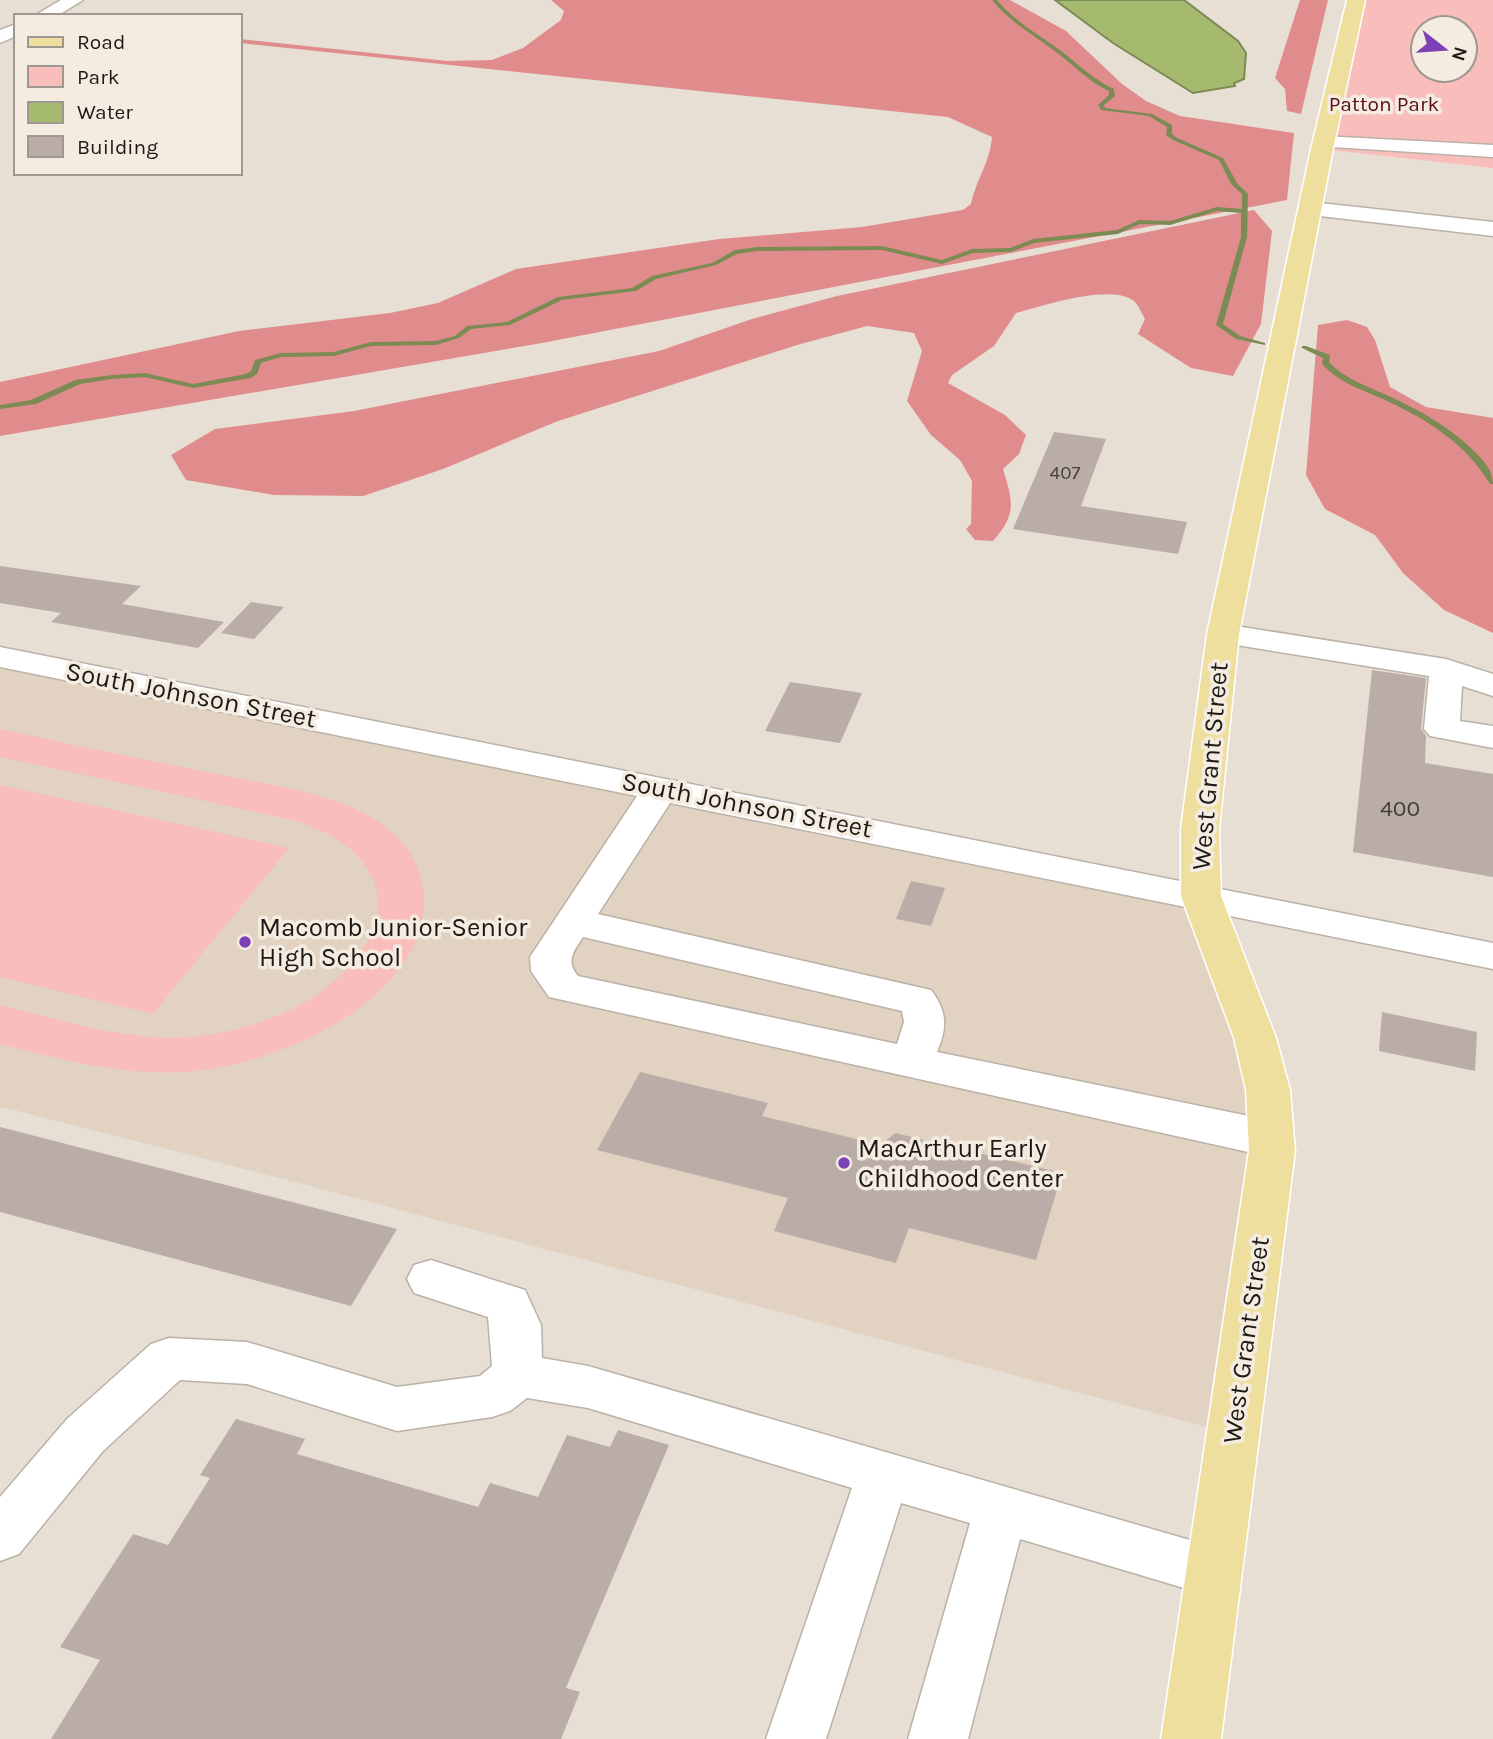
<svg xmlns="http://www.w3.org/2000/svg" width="1493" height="1739" font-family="Karla,sans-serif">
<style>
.built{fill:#e1d2c2}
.green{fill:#f9bdbb;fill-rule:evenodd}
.forest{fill:#e18c8c}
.water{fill:#a5ba6e;stroke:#7c8a54;stroke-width:2}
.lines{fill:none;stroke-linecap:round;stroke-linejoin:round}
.stream{fill:#7c8a54;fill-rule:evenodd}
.building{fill:#baada8}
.minor-casing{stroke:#bab1a7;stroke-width:3}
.major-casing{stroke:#fff;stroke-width:3}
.minor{fill:#fff;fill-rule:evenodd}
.major{fill:#eedf9f;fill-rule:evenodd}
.poi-dot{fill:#7d41b7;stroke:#f5ece1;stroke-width:2.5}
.labels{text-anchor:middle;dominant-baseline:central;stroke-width:7;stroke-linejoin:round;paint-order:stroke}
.far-number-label{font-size:19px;fill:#443f3a}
.far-park-label{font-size:21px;fill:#5a0e17;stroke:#f5ece1}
.number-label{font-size:23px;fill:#443f3a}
.street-label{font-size:26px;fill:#1d1a16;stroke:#f5ece1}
.poi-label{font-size:26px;fill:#1d1a16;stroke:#f5ece1;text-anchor:start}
</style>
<rect width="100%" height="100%" fill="#e7ded4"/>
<path class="built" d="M0 657 1201 896 1268 1090 1233 1434 322 1189 3 1107 0 1109Z"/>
<g class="green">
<path d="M1355 0H1493V168L1322 149ZM1423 28H1465V70H1423Z"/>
<path d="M0 729C71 744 141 759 212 773 270 786 338 791 387 828 409 844 424 872 424 900 423 1000 286 1060 203 1070 132 1079 68 1061 0 1044V1005C74 1023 147 1049 224 1032 268 1023 313 1004 345 971 413 902 368 840 288 819L0 757Z"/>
<path d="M0 785 289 848 153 1014 0 977Z"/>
</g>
<g class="forest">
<path d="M551 0H1010L1066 31 1122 84 1146 101 1180 116 1294 133 1287 200 542 343 0 436V382L239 331 390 313 438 303 516 269 719 239 862 227 963 210 971 204C976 180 990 162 992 137L948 117 240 43V39L447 61 492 60 523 48 561 20 564 11Z"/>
<path d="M1300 0H1328L1301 114 1287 111 1285 89 1275 78Z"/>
<path d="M1254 210 1272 231 1261 324 1233 376 1191 368 1138 334 1145 319C1142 314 1138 304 1134 301 1110 283 1043 306 1016 313L994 346 952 375 948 383 1005 415 1026 435 1019 454 1003 469C1013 502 1017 514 993 541L975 540 966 529 971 524 972 481 960 460 931 435 907 401 922 351 914 333 867 326 797 345 558 421 443 469 363 496 274 495 186 480 171 455 215 429 354 411 659 351 752 319 837 296Z"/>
<path d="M1347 320 1367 327 1375 340 1390 387 1426 407 1493 418V633L1444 610 1403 573 1375 535 1325 509 1306 475 1318 325Z"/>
</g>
<path class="water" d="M1055 0H1184L1238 41 1246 53 1244 79 1234 83 1235 86 1193 93 1113 43Z"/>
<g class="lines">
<g class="stream">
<path d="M992 0H997C1016 23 1042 36 1065 54 1081 67 1095 80 1114 89L1115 96 1104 105 1105 108 1152 114 1172 125V134L1177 138 1223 158 1237 183 1248 194 1247 237 1223 324 1240 336 1265 343V345L1236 339 1216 325 1241 237V213L1217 211 1170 225 1140 224 1118 234 1034 243 1011 252 973 253 942 264 882 250 757 251 737 254 716 265 656 279 636 291 562 300 510 325 471 329 459 338 436 345 371 346 334 356 281 357 261 363 257 374 251 378 193 388 145 377 112 379 80 384 36 404 0 409V405L31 400 75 380 112 375 145 373 193 384 246 374 251 371 255 360 281 353 334 352 371 342 436 341 455 336 467 326 507 322 558 297 632 288 652 276 712 263 735 250 757 247 882 246 942 260 972 249 1010 248 1033 239 1117 230 1139 220 1170 221 1217 207 1242 209V194L1231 184 1219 160 1173 140 1166 135 1167 127 1149 116 1101 110 1098 105 1109 95V91C1090 82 1076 68 1060 55 1037 37 1011 24 992 0Z"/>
<path d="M1302 346H1306L1330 355 1329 362C1346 380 1367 386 1389 396 1419 410 1448 426 1472 449 1482 459 1493 469 1493 484H1490C1466 444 1428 420 1387 401 1362 389 1342 385 1322 364L1323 358 1302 348Z"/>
</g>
</g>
<g class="building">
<path d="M1054 432 1106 439 1081 506 1187 522 1178 554 1013 529Z"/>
<path d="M0 566 141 586 122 604 224 622 198 648 51 622 61 613 0 603Z"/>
<path d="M251 602 284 607 254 639 221 633Z"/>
<path d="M1372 670 1426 678 1421 729 1426 736 1425 763 1493 774V877L1353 852Z"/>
<path d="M790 682 862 693 840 743 765 731Z"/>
<path d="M911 881 945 888 931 926 896 919Z"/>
<path d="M1382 1012 1477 1032 1475 1071 1379 1051Z"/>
<path d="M640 1072 768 1103 762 1116 881 1145 895 1133 1062 1173 1036 1260 909 1228 896 1263 774 1231 788 1198 597 1150Z"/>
<path d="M0 1127 397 1229 351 1306 0 1212Z"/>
<path d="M236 1419 305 1439 297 1454 478 1507 490 1483 538 1497 567 1435 610 1447 618 1430 669 1445 566 1688 580 1692 561 1739H51L100 1660 60 1647 133 1534 168 1545 210 1478 200 1475Z"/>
</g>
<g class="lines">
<g class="minor-casing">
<g id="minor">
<path d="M61 0H83L57 16H34Z"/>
<path d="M16 24V36L0 43V30Z"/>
<path d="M1323 136 1493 145V157L1316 146 1313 142 1316 138Z"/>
<path d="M1311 202 1493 222V236L1303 214 1300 209Z"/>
<path d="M1223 624 1446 659 1493 674V696L1462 686 1460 721 1493 726V748L1430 736 1424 729 1429 676 1211 641 1207 634 1211 627Z"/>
<path d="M0 647 1493 943V969L670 803 598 914 931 990C948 1012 947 1028 937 1052L1288 1124 1294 1136 1288 1148 1257 1154 549 997 531 971 530 957 637 796 0 667ZM583 937 902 1011 904 1022 897 1044 578 976C565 961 574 951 583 937Z"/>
<path d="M431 1260 525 1290 541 1325 542 1358 588 1366 1214 1547 1234 1554 1242 1572 1234 1590 1214 1597 1020 1539 968 1739H908L970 1523 901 1503 826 1739H766L852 1488 588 1408 527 1398 510 1411 492 1417 397 1431 247 1384 180 1380 103 1451 19 1554 0 1561V1497L67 1419 151 1344 169 1338 247 1342 397 1387 480 1376 492 1366 488 1317 414 1293 407 1279 414 1265Z"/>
</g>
</g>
<g class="major-casing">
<path id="major" d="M1347 0H1365L1333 149 1239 634 1219 829 1221 896 1276 1038 1290 1090 1295 1151 1221 1739H1161L1249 1151 1246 1090 1234 1038 1181 896V829L1207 634 1311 149Z"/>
</g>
<use href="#minor" class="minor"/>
<use href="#major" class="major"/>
</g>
<g class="poi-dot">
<circle cx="245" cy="942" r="7"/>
<circle cx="844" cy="1163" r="7"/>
</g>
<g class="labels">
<g class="far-number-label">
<text x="1065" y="473">407</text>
</g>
<g class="far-park-label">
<text x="1384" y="104">Patton Park</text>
</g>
<g class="number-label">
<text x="1400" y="808">400</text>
</g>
<g class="street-label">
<text transform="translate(191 695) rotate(11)">South Johnson Street</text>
<text transform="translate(1210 766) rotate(-85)">West Grant Street</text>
<text transform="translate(747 805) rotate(11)">South Johnson Street</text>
<text transform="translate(1246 1340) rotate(-82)">West Grant Street</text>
</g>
<g class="poi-label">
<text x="259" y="927">Macomb Junior-Senior<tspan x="259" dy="30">High School</tspan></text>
<text x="858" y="1148">MacArthur Early<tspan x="858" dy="30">Childhood Center</tspan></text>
</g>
</g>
<rect x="14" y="14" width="228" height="161" fill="#f5ece1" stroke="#9f9890" stroke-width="2"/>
<rect x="28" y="37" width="35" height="10" fill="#eedf9f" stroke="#9f9890" stroke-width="2"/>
<text x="77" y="49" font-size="21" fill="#1d1a16">Road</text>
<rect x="28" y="66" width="35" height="21" fill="#f9bdbb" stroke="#9f9890" stroke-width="2"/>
<text x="77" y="84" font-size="21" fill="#1d1a16">Park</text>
<rect x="28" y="102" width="35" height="21" fill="#a5ba6e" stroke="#9f9890" stroke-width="2"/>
<text x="77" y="119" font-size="21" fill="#1d1a16">Water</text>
<rect x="28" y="136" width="35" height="21" fill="#baada8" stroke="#9f9890" stroke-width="2"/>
<text x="77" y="154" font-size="21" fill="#1d1a16">Building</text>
<g transform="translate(1444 49) rotate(107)"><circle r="33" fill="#f5ece1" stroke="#9f9890" stroke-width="2"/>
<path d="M0-5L12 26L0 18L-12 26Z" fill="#7d41b7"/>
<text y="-10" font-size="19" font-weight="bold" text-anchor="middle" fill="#1d1a16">N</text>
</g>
</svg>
